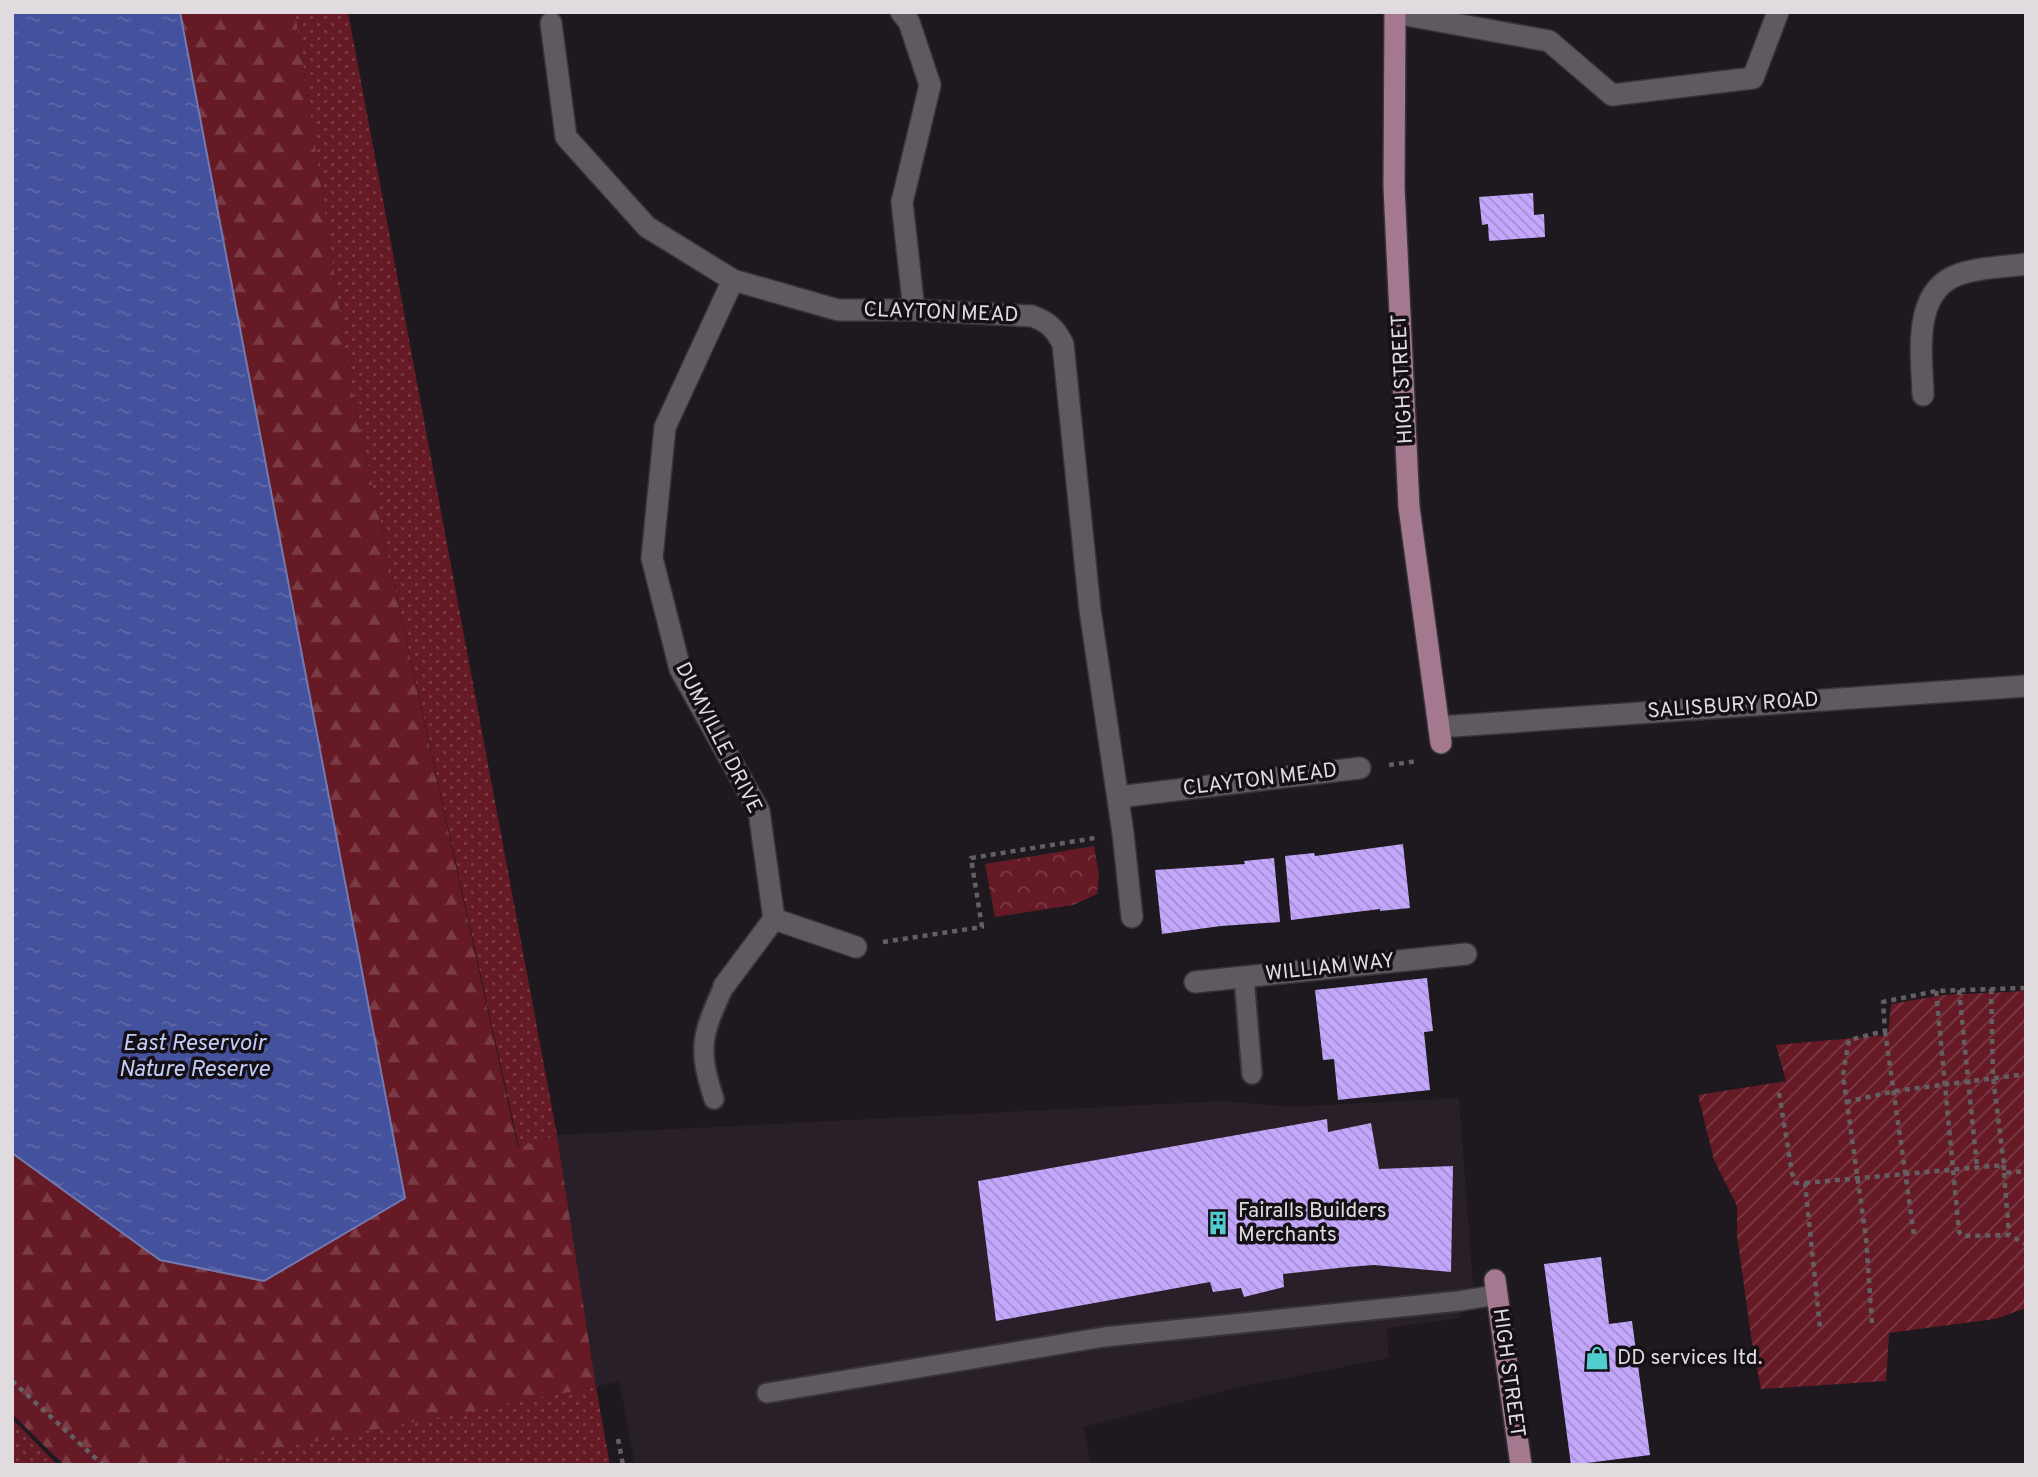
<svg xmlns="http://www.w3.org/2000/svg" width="2038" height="1477" font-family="Overpass,sans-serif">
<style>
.built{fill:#281f29}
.grass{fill:url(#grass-dots)}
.forest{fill:url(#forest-firs)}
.park{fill:url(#park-crowns)}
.garden{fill:url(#garden-furrows)}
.water{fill:url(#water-ripples);stroke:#727ab0;stroke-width:2}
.building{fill:url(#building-back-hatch)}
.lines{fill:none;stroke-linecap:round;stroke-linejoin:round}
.lane-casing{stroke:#373437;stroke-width:23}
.street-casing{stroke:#373437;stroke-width:24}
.primary-casing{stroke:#373437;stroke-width:24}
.path{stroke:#635f63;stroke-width:4.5;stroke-dasharray:5 5;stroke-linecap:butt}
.lane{stroke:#5f5960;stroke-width:19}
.street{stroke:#5f5960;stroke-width:21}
.primary{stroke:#a4798f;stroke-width:21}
.labels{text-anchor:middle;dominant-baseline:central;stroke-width:7;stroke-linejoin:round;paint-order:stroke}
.street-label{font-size:21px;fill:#dfdbdf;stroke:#151015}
.poi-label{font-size:21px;fill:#dfdbdf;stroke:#151015;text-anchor:start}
.water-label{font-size:23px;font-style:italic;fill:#c2cef8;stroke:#151015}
</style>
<defs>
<pattern id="grass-dots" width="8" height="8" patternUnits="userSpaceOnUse" patternTransform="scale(1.75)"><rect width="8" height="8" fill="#661a26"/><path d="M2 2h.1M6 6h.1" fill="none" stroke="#7b3b45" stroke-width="1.8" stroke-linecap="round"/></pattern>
<pattern id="forest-firs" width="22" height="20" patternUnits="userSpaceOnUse" patternTransform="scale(1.75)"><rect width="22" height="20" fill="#661a26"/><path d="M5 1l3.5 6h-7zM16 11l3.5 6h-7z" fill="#7b3b45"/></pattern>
<pattern id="park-crowns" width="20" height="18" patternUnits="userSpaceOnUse" patternTransform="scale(1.75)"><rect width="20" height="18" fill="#661a26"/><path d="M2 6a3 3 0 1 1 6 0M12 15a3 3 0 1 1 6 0" fill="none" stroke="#7b3b45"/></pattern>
<pattern id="garden-furrows" width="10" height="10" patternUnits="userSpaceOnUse" patternTransform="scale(1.75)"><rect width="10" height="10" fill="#661a26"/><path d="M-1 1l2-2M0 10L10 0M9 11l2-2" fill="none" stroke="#7b3b45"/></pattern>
<pattern id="water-ripples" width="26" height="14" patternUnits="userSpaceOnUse" patternTransform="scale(1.75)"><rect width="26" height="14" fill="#44519c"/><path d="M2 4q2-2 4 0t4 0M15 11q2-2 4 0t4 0" fill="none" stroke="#5f69a9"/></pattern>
<pattern id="building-back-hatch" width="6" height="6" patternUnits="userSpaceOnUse" patternTransform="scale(1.75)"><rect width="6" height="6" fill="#c3a7fc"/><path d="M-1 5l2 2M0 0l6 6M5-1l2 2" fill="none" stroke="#a38ece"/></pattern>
</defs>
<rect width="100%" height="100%" fill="#1e191e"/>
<path class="built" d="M1459 1098 1473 1286 1459 1318 1387 1328 1389 1358 1240 1387 1084 1427 1091 1465H635L619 1381 596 1387 557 1135 1223 1101 1292 1107Z"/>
<g class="grass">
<path d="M295 12H348L557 1135 519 1148 352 393Z"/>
<path d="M596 1387 610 1465H175Z"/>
<path d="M12 1419 58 1465H12Z"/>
</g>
<path class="forest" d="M12 12H295L352 393 518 1148 557 1135 596 1387 192 1465H64L12 1414Z"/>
<path class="park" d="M1094 846 1099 875 1097 894 1073 905 995 917 985 864Z"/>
<path class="garden" d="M2026 991V1308L1995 1319 1889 1333 1886 1381 1761 1389 1751 1336 1737 1235V1206L1714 1160 1698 1095 1786 1081 1776 1045 1888 1035 1891 1004 1942 995Z"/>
<path class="water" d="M12 12H180L405 1198 264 1281 160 1260 12 1153Z"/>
<g class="building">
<path d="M1533 193 1534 215 1544 214 1545 237 1489 241 1488 224 1482 225 1479 197Z"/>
<path d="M1403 844 1410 908 1380 911V909L1291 920 1285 856 1314 853 1315 856Z"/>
<path d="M1274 858 1280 922 1221 926 1162 934 1155 870 1245 864 1244 861Z"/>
<path d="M1427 978 1433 1031 1424 1032 1430 1090 1338 1100 1334 1059 1323 1060 1315 990Z"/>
<path d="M1327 1119 1328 1132 1371 1123 1379 1169 1453 1166 1451 1272 1374 1265 1348 1267 1283 1274 1284 1287 1244 1297 1241 1288 1213 1292 1210 1282 996 1321 978 1181Z"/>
<path d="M1601 1257 1609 1324 1632 1321 1650 1455 1571 1465 1544 1264Z"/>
</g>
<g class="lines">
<g class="lane-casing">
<g id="lane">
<path d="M1244 977 1252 1074"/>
<path d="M714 1099C697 1047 702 1035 724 986"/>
<path d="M767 1393 1104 1337 1459 1301 1496 1295"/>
</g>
</g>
<g class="street-casing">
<g id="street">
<path d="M901 12 909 22 930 85 902 202 914 310"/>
<path d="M1395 13 1549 41 1612 95 1753 78 1778 12"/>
<path d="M551 23 566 137 647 227 733 280 838 310H914L1032 316C1048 322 1055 328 1063 344L1090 610 1123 833 1132 917"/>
<path d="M1923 395C1922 355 1911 290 1960 274 1980 267 2005 267 2026 264"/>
<path d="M1439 727 2026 686"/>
<path d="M1118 797 1360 768"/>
<path d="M774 919 856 947"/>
<path d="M1195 982 1466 954"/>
<path d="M724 986 774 919 759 811 680 669 652 558 665 427 733 280"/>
</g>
</g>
<g class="primary-casing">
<g id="primary">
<path d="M1395 12 1394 187 1409 507 1441 743"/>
<path d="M1495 1280 1521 1465"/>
</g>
</g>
<g class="path">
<path d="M1389 765 1418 761"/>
<path d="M883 942 982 927 971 858 1095 838"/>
<path d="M1991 989 1993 1077 2004 1165"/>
<path d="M1959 990 1977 1167"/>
<path d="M1936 991 1959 1232 1963 1236 2009 1235 2026 1244"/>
<path d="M1885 1031 1914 1235"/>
<path d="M1779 1093 1792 1173 1796 1183H1805L1820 1328"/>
<path d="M1846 1102 1895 1091 2026 1074"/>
<path d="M2004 1173 2009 1235"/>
<path d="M1805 1183 2004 1165V1173L2026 1171"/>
<path d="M1872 1323 1866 1238 1843 1075 1849 1040 1885 1031 1883 1002 1936 991 2026 988"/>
<path d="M12 1381 103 1465"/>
<path d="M618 1439 623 1465"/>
</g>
<use href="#lane" class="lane"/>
<use href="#street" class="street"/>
<use href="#primary" class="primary"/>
</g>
<defs>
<g id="building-bare" transform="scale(1.89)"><path d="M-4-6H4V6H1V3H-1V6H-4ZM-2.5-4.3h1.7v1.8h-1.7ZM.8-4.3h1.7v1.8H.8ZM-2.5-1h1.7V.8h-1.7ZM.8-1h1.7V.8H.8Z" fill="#52cdcf" stroke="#151015" stroke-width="2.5" paint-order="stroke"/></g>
<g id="shop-bare" transform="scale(1.89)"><path d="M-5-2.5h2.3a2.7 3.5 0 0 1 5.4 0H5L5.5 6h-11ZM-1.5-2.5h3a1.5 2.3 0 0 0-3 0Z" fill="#52cdcf" stroke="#151015" stroke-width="2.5" paint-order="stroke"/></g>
</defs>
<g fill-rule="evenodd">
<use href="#building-bare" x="1218" y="1223"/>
<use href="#shop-bare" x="1597" y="1358"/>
</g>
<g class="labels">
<g class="street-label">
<text transform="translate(941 313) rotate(2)">CLAYTON MEAD</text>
<text transform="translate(1403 379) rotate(-93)">HIGH STREET</text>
<text transform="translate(1733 706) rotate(-4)">SALISBURY ROAD</text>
<text transform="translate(718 738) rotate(63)">DUMVILLE DRIVE</text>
<text transform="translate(1260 780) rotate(-7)">CLAYTON MEAD</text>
<text transform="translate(1330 968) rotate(-6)">WILLIAM WAY</text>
<text transform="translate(1508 1373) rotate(82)">HIGH STREET</text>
</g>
<g class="poi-label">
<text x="1238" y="1211">Fairalls Builders<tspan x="1238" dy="24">Merchants</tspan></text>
<text x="1617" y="1358">DD services ltd.</text>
</g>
<g class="water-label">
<text x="194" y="1044">East Reservoir<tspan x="194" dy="26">Nature Reserve</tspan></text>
</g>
</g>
<rect width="2038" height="1477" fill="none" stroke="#dfdbdf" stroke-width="28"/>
</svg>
